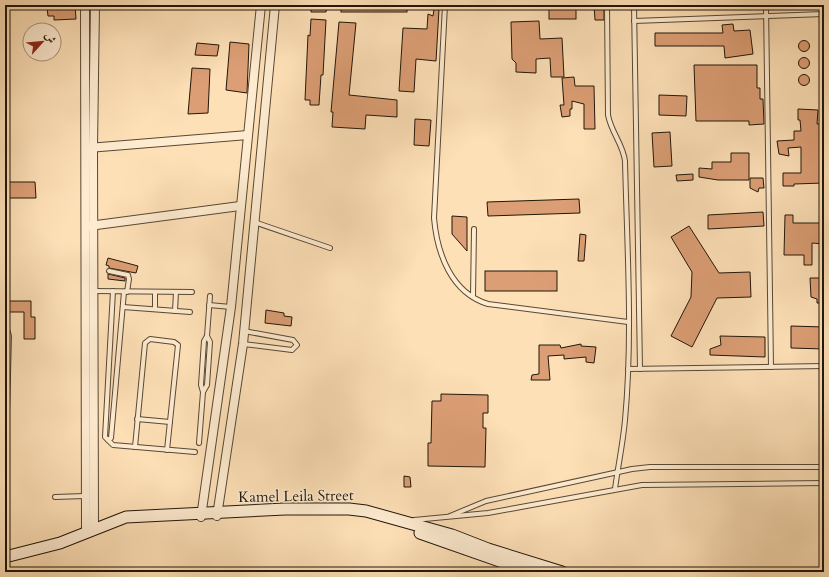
<svg xmlns="http://www.w3.org/2000/svg" width="829" height="577" font-family="Cardo,Amiri,serif">
<style>
.building{fill:#dc9e75;stroke:#211609}
.lines{fill:none;stroke-linecap:round;stroke-linejoin:round}
.lane-casing{stroke:#584834;stroke-width:6}
.street-casing{stroke:#584834;stroke-width:10}
.secondary-casing{stroke:#211609;stroke-width:13}
.lane{stroke:#feebd0;stroke-width:4}
.street{stroke:#feebd0;stroke-width:8}
.secondary{stroke:#feebd0;stroke-width:11}
.labels{text-anchor:middle;dominant-baseline:central;stroke-width:3;stroke-linejoin:round;paint-order:stroke}
.street-label{font-size:15px;fill:#211609;stroke:#feebd0}
</style>
<rect width="100%" height="100%" fill="#fee0b7"/>
<filter id="stains"><feTurbulence type="fractalNoise" baseFrequency=".005" numOctaves="4"/><feColorMatrix values="0 0 0 0 .2 0 0 0 0 .09 0 0 0 0 .02 0 0 0 .5 -.17"/></filter>
<radialGradient id="worn" r=".72"><stop offset=".6" stop-color="#630" stop-opacity="0"/><stop offset="1" stop-color="#630" stop-opacity=".3"/></radialGradient>
<g class="building">
<path d="M58 5H75L76 19 54 20V16H48L47 8 58 7Z"/>
<path d="M311 5H327L326 12H311Z"/>
<rect x="341" y="5" width="66" height="7"/>
<rect x="549" y="5" width="27" height="14"/>
<path d="M594 5H604V20H595Z"/>
<path d="M434 9H439L436 61 416 59 414 92 399 91 403 28 427 29 428 14 433 16Z"/>
<path d="M311 19 326 20 323 75H321L319 105H310V100H305L308 35 310 36Z"/>
<path d="M539 21 540 39 562 38 564 77H551L550 58 536 59V73L516 72V63L512 59 511 22Z"/>
<path d="M339 22 356 23 349 95 397 100V117L366 115 365 129 332 127 333 112H331Z"/>
<path d="M733 24 734 31 750 30 753 54 725 58 724 46H655V33H723L722 25Z"/>
<circle cx="804" cy="46" r="5.5"/>
<path d="M230 42 249 44 247 93 226 90Z"/>
<path d="M197 43 219 45 217 56 195 55Z"/>
<circle cx="804" cy="63" r="5.5"/>
<path d="M694 65H757V88H760V99H763L764 124 749 125V121H696Z"/>
<path d="M192 68 210 69 208 113 188 114Z"/>
<circle cx="804" cy="80" r="5.5"/>
<path d="M574 77 575 86H594L595 129H584V104L572 101V109H570V116L562 117 560 105H564L562 78Z"/>
<path d="M659 95 687 96 686 116 659 115Z"/>
<path d="M798 109 818 110 817 124H824V183L794 184V186H783V173H801V147L788 148 789 156 779 154 777 141 794 140V131H801L800 120H798Z"/>
<path d="M415 119 431 120 429 146 414 145Z"/>
<path d="M670 132 672 166 654 167 652 133Z"/>
<path d="M731 153H749V180H718L699 177V168L712 169V162H731Z"/>
<path d="M693 174V180L677 181 676 175Z"/>
<path d="M750 178H763L764 188H759L758 192 750 188Z"/>
<path d="M5 182H35L36 198H5Z"/>
<path d="M579 199 580 213 488 216 487 202Z"/>
<path d="M763 212 764 226 708 229V215Z"/>
<path d="M785 215H793V223H824V244L812 243V265H804V255H784Z"/>
<path d="M452 216 467 217V251L452 234Z"/>
<path d="M689 226 719 273 750 272 751 297 717 298 692 347 671 336 691 297 692 272 671 237Z"/>
<path d="M580 234 586 235 584 261H578Z"/>
<path d="M108 258 138 266 136 273 109 268V266L106 265Z"/>
<rect x="485" y="271" width="72" height="20"/>
<path d="M108 274 125 278V281L108 279Z"/>
<path d="M810 278H824V303H817V299L811 297Z"/>
<path d="M7 301H31V317H35V339H24V312H7Z"/>
<path d="M266 310 284 313V316L292 317 291 326 265 323Z"/>
<path d="M791 326 824 327V349L791 348Z"/>
<path d="M720 336 765 337V357L710 355V349L721 345Z"/>
<path d="M581 344V346L596 347 594 363 586 362V357L564 359V355L548 356 550 380H531L532 375 539 374V345H560L561 348Z"/>
<path d="M441 394 488 395V413H483V428H486L485 467 428 466V443H431L432 401H441Z"/>
<path d="M404 476 410 477 411 487H404Z"/>
</g>
<g class="lines">
<g class="lane-casing">
<g id="lane">
<path d="M445 5 434 218C437 253 451 293 488 304L628 322"/>
<path d="M607 5 608 115C611 132 623 144 625 161 627 247 633 334 625 420 623 443 618 466 615 489"/>
<path d="M634 5 640 369"/>
<path d="M766 5 771 367"/>
<path d="M634 21 824 14"/>
<path d="M254 222 330 248"/>
<path d="M109 271 128 275 129 279 127 292"/>
<path d="M94 291 192 292"/>
<path d="M113 291 105 437 108 440 111 438 124 292"/>
<path d="M473 297 474 229"/>
<path d="M209 305 231 307"/>
<path d="M123 307 190 312"/>
<path d="M155 309V292"/>
<path d="M175 311 176 292"/>
<path d="M243 344 292 350 297 345 293 340 244 331"/>
<path d="M628 369 824 366"/>
<path d="M203 392 201 385 204 341 207 336 210 296"/>
<path d="M137 419 170 422"/>
<path d="M108 440 113 445 195 452"/>
<path d="M199 443 203 392 207 385 210 342 207 336"/>
<path d="M135 447 145 343 150 339 174 342 178 345 167 450"/>
<path d="M55 497 85 496"/>
<path d="M450 516 486 501 632 469 650 467H824"/>
<path d="M414 520 488 513 642 485 824 483"/>
</g>
</g>
<g class="street-casing">
<g id="street">
<path d="M85 5 86 532"/>
<path d="M88 148 248 135"/>
<path d="M89 226 240 206"/>
<path d="M5 330 7 336 5 412"/>
<path d="M217 516 243 344 275 5"/>
<path d="M201 517 231 307 261 5"/>
<path d="M94 529 93 148 95 5"/>
</g>
</g>
<g class="secondary-casing">
<g id="secondary">
<path d="M420 533 531 572"/>
<path d="M5 557 60 543 126 517 285 509H349L366 511 452 535 488 549 562 572"/>
</g>
</g>
<use href="#lane" class="lane"/>
<use href="#street" class="street"/>
<use href="#secondary" class="secondary"/>
</g>
<g class="labels">
<g class="street-label">
<text transform="translate(296 496) rotate(-1)">Kamel Leila Street</text>
</g>
</g>
<rect width="829" height="577" fill="none" stroke="#fee0b7" stroke-width="20"/>
<rect x="6" y="6" width="817" height="565" fill="none" stroke="#211609" stroke-width="2"/>
<rect x="10" y="10" width="809" height="557" fill="none" stroke="#211609"/>
<g transform="translate(42 42) rotate(63)"><circle r="19" fill="#feebd0" stroke="#a69680"/>
<path d="M0-3L7 15L0 10L-7 15Z" fill="#8f2418"/>
<text y="-6" font-size="11" font-weight="bold" text-anchor="middle" fill="#211609">ش</text>
</g>
<rect width="100%" height="100%" filter="url(#stains)"/>
<rect width="100%" height="100%" fill="url(#worn)"/>
</svg>
